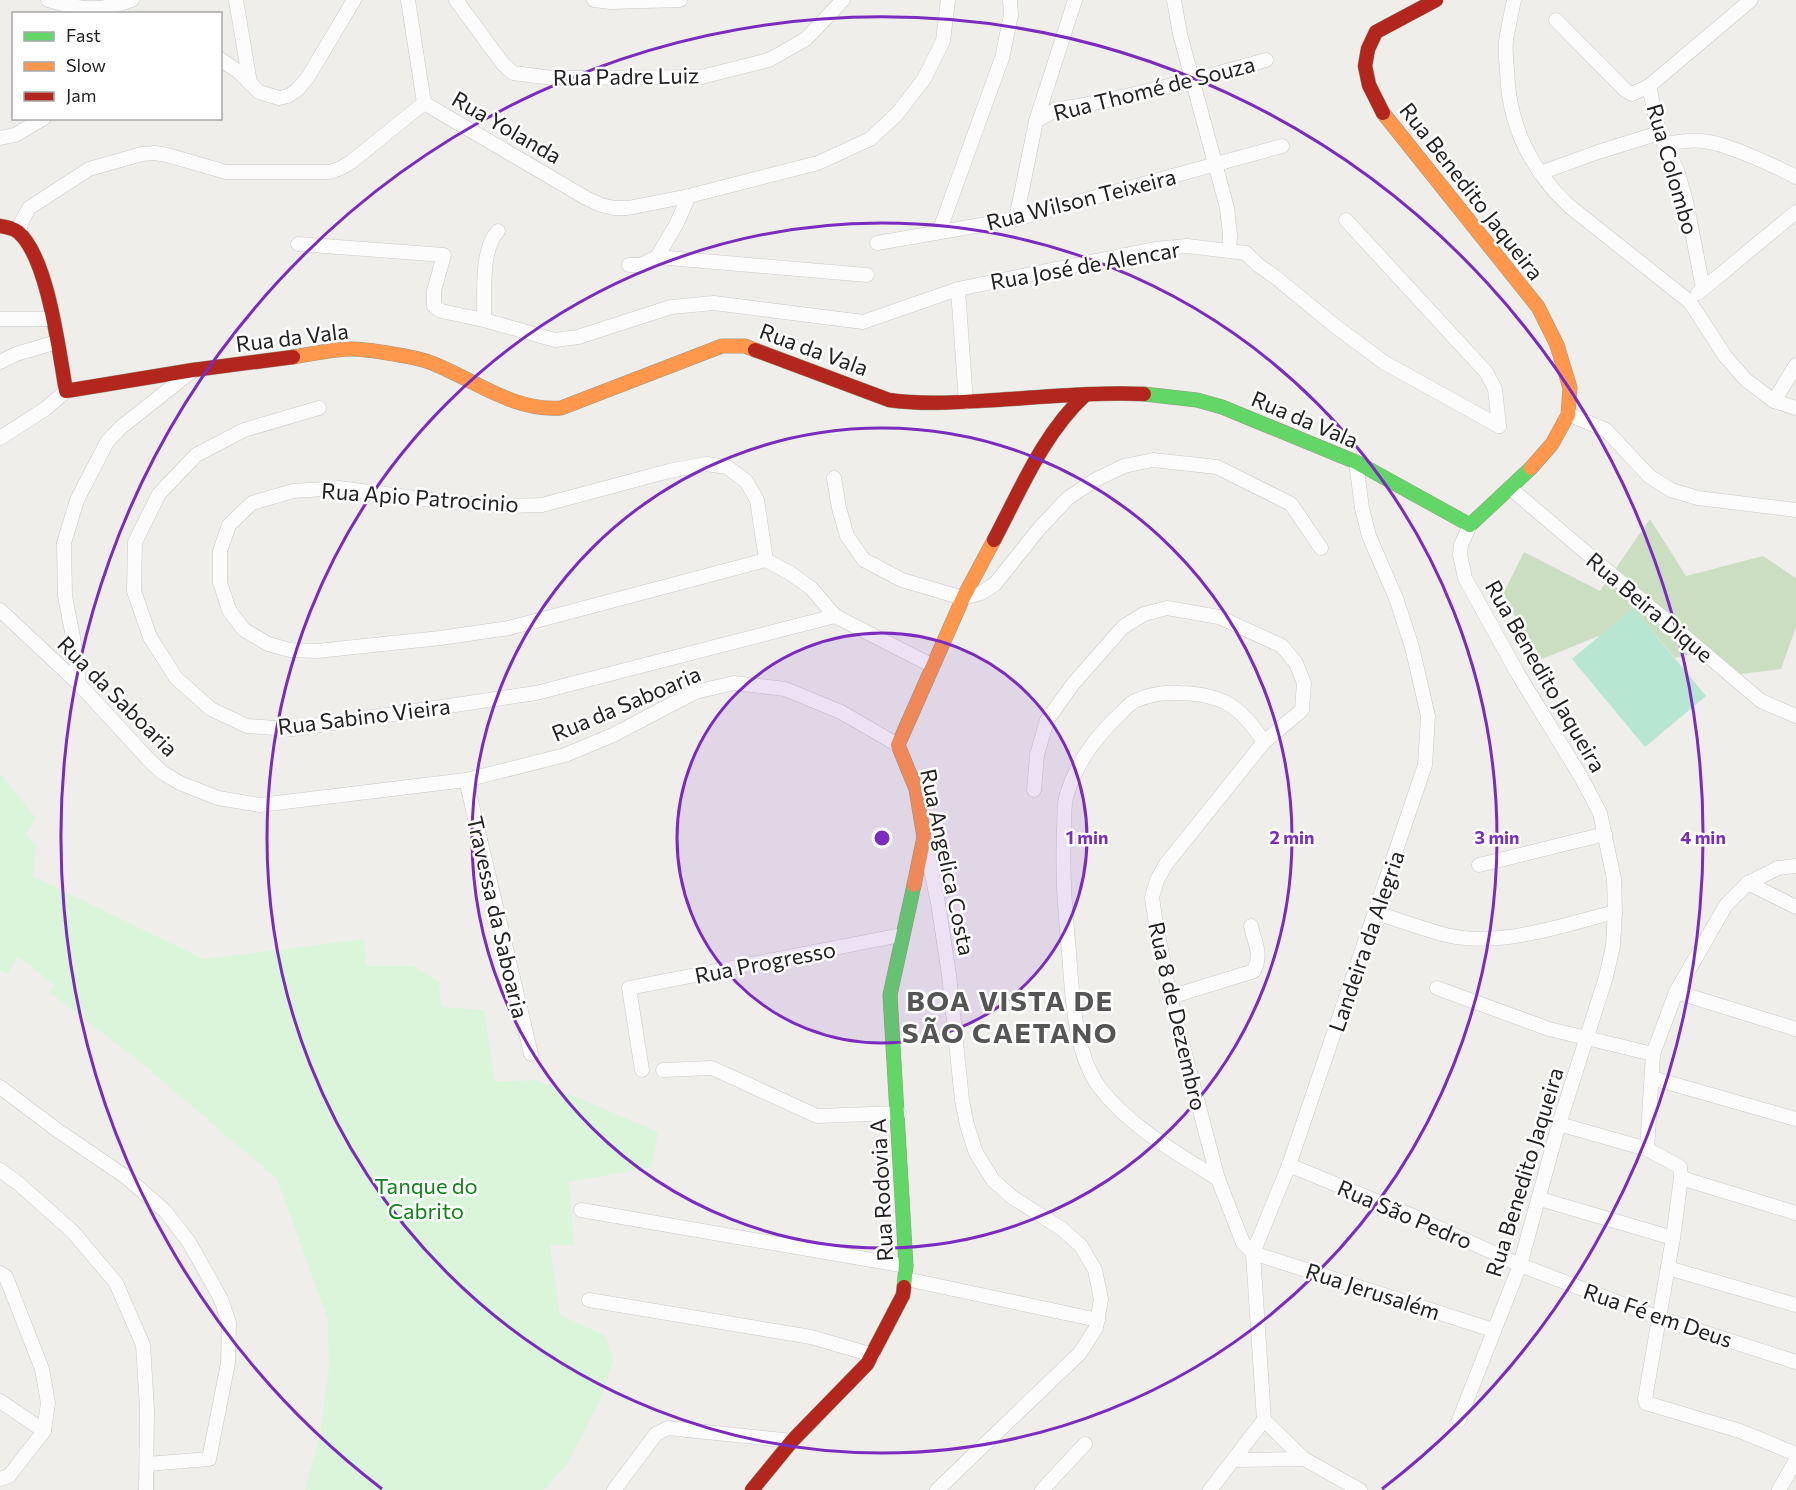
<svg xmlns="http://www.w3.org/2000/svg" width="1796" height="1490" font-family="Commissioner,sans-serif">
<style>
.forest{fill:#cbdec1}
.park{fill:#daf5da}
.pitch{fill:#b7e6d2}
.lines{fill:none;stroke-linecap:round;stroke-linejoin:round}
.street-casing{stroke:#c9c8c7;stroke-width:15}
.fast-casing{stroke:#999a82;stroke-width:15}
.slow-casing{stroke:#999a82;stroke-width:15}
.jam-casing{stroke:#999a82;stroke-width:15}
.street{stroke:#fdfcfc;stroke-width:14}
.fast{stroke:#63d668;stroke-width:14}
.slow{stroke:#ff974d;stroke-width:14}
.jam{stroke:#b3261e;stroke-width:14}
.ring{fill:none;stroke:#7b2cbf;stroke-width:3}
.labels{text-anchor:middle;dominant-baseline:central;stroke-width:5;stroke-linejoin:round;paint-order:stroke}
.street-label{font-size:22px;fill:#222;stroke:#fff}
.park-label{font-size:22px;fill:#0c8416;stroke:#fff}
.district-label{font-size:28px;font-weight:bold;letter-spacing:1.5px;fill:#555;stroke:#fff}
.centre{fill:#7b2cbf;stroke:#fff;stroke-width:3}
.ring-label{font-size:18px;text-anchor:middle;font-weight:bold;fill:#7b2cbf;stroke:#fff;stroke-width:5;stroke-linejoin:round;paint-order:stroke}
</style>
<rect width="100%" height="100%" fill="#f0eeeb"/>
<path class="forest" d="M1650 519 1686 576 1763 556 1796 578V627L1781 669 1725 676 1701 652 1675 658 1633 608 1601 635 1542 659 1502 596 1524 552 1600 591Z"/>
<path class="park" d="M0 773 36 818 26 835 36 845 33 876 203 959 364 939 366 966H413L439 982 441 1007 484 1010 495 1082 536 1080 658 1132 652 1167 569 1182 574 1245H550L560 1315 606 1336 613 1361 600 1400 567 1464 544 1490H305L320 1435 329 1368 328 1320 277 1179 138 1060 49 992 54 984 18 957 7 974 0 970Z"/>
<path class="pitch" d="M1633 608 1706 696 1645 747 1572 659Z"/>
<g class="lines">
<g class="street-casing">
<g id="street">
<path d="M48 0C82 10 99 12 132 0"/>
<path d="M236 0 250 83"/>
<path d="M408 0 424 103"/>
<path d="M456 0 503 64 513 73 553 78 701 77 769 60 806 39 843 0"/>
<path d="M594 0 611 2 680 0"/>
<path d="M1174 0 1180 34 1227 208 1230 235 1229 250"/>
<path d="M1514 0C1511 14 1508 28 1506 41 1505 51 1506 60 1507 69 1508 123 1530 169 1569 206L1690 302 1725 356 1746 380 1774 401 1796 408"/>
<path d="M1556 20 1625 90 1632 94 1649 86 1751 0"/>
<path d="M220 59 239 72 259 92 279 98 288 96 297 90 308 77 354 0"/>
<path d="M1649 86 1659 133 1677 170 1686 201 1703 288"/>
<path d="M424 103 586 198 601 205 614 208H628L689 196 818 163 870 139 897 114 924 79 943 41 948 0"/>
<path d="M1036 121 1075 0"/>
<path d="M0 138 15 135 44 118"/>
<path d="M1665 144C1678 142 1691 139 1703 141 1728 144 1773 165 1796 177"/>
<path d="M1540 173 1598 152 1659 133"/>
<path d="M1016 219 1036 121 1055 110C1127 98 1196 80 1266 60"/>
<path d="M1346 220 1486 372 1495 389 1499 426"/>
<path d="M939 232 1002 58 1011 15 1010 0"/>
<path d="M19 233 21 223 29 208 89 169 142 154 155 153 167 155 226 172H330L341 168 351 162 424 103"/>
<path d="M877 243 1016 219 1282 146"/>
<path d="M298 244 444 255 434 291V306L441 311 484 320 555 340 578 337 671 307 714 303 863 322 958 289 1155 249 1187 246 1246 253 1258 265 1274 276 1335 326 1385 363 1499 426"/>
<path d="M657 257 676 225 689 196"/>
<path d="M629 265H641L657 257 867 275"/>
<path d="M958 289 966 402"/>
<path d="M1698 293 1796 212"/>
<path d="M0 319H53"/>
<path d="M484 320C485 294 480 251 498 231"/>
<path d="M0 362 16 354 57 342"/>
<path d="M1774 401 1796 365"/>
<path d="M319 408 244 430 196 455 159 494 135 542 134 591 150 637 176 678 211 709 247 726 292 729 536 693 835 616"/>
<path d="M1568 414 1606 430 1649 476 1671 490 1698 498 1796 510"/>
<path d="M0 438 45 409 66 391"/>
<path d="M834 478 839 508 847 536 864 560 902 580 963 598 981 593 995 584 1038 530 1068 498 1095 480 1124 466 1153 460 1217 467 1291 504 1321 548"/>
<path d="M1510 488 1761 701 1796 716"/>
<path d="M766 560 757 500 746 481 727 467 706 464 669 471 542 505 504 506 447 502 339 488 293 491 252 503 229 525 220 551V582L229 610 243 629 268 644 290 650 317 651 440 638 509 628 766 560 790 573 811 588 835 616 933 666"/>
<path d="M0 610 79 684 149 760 163 773 180 783 218 798 260 805 466 780 565 755 613 735 695 692 734 683 785 689 841 712 898 745"/>
<path d="M79 684 73 637 65 596 64 543 77 500 107 442 120 428 192 371"/>
<path d="M466 780 531 1054"/>
<path d="M1034 790 1037 755 1047 720 1073 684 1123 627 1144 614 1167 608 1219 617 1282 646 1296 663 1304 683 1302 710 1264 742 1166 864 1157 880 1152 897 1155 918 1170 997 1218 1179C1177 1153 1130 1127 1100 1088 1074 1054 1072 993 1069 952 1065 910 1062 873 1064 830 1065 819 1063 805 1067 794 1077 761 1096 736 1121 713 1125 709 1130 703 1135 701 1148 695 1165 692 1179 693 1223 694 1240 706 1264 742"/>
<path d="M925 842 938 903 949 975 962 1100 967 1125 976 1153 993 1180 1012 1197 1062 1229 1081 1246 1095 1270 1101 1299 1096 1328 1080 1353 937 1490"/>
<path d="M1479 865 1605 834"/>
<path d="M1748 883 1796 907"/>
<path d="M1376 913C1399 920 1423 929 1446 935 1501 948 1562 925 1615 912"/>
<path d="M1437 988 1549 1029 1653 1054"/>
<path d="M1676 992 1796 1029"/>
<path d="M1170 997 1254 971C1262 953 1255 944 1251 926"/>
<path d="M642 1070 629 988 901 935"/>
<path d="M663 1070 712 1068 817 1116 899 1113"/>
<path d="M1652 1078 1796 1119"/>
<path d="M0 1087 57 1130 126 1177 165 1211 189 1242 221 1299 229 1323 228 1363 209 1459 147 1464"/>
<path d="M1559 1124 1647 1149 1680 1167 1681 1178 1673 1238 1645 1399 1646 1403 1740 1431 1796 1454"/>
<path d="M1647 1149 1653 1054 1676 992 1726 905 1748 883 1778 868 1796 866"/>
<path d="M1289 1165 1415 1217 1520 1265 1659 1318 1796 1362"/>
<path d="M0 1170 18 1183 73 1232 116 1283 143 1345 147 1409 146 1490"/>
<path d="M1681 1178 1796 1213"/>
<path d="M1218 1179 1243 1243 1253 1253 1493 1330"/>
<path d="M1540 1199 1673 1238"/>
<path d="M581 1210 906 1266"/>
<path d="M1668 1268 1796 1305"/>
<path d="M0 1273 6 1277 42 1369 48 1403 44 1431"/>
<path d="M906 1279 1098 1320"/>
<path d="M589 1300 811 1337 873 1355"/>
<path d="M0 1401 44 1431"/>
<path d="M1264 1420 1253 1253 1289 1165 1425 765 1428 716 1412 647 1396 598 1369 536 1362 508 1356 462"/>
<path d="M1264 1420 1304 1459 1360 1490"/>
<path d="M1459 1420 1520 1265 1559 1124 1606 977 1613 946 1615 912 1614 879 1600 813 1581 777 1518 674 1465 578 1460 555 1461 545 1470 525"/>
<path d="M1234 1460 1304 1459"/>
<path d="M0 1479 9 1476 44 1431"/>
<path d="M614 1490 656 1434 668 1428 792 1441"/>
<path d="M1042 1490 1085 1444"/>
<path d="M1210 1490 1264 1420"/>
<path d="M1779 1490 1796 1460"/>
</g>
</g>
<g class="fast-casing">
<g id="fast">
<path d="M1144 394 1197 400 1222 407 1356 462 1470 525 1531 468"/>
<path d="M904 1287 906 1266 890 995 914 885"/>
</g>
</g>
<g class="slow-casing">
<g id="slow">
<path d="M1383 113 1538 307 1557 345 1570 388 1568 415 1552 444 1531 468"/>
<path d="M293 357C312 354 333 349 352 349 367 349 416 357 429 362 472 378 513 412 561 408L722 346H745L755 350"/>
<path d="M914 885 924 837 916 789 898 745 963 598 994 540"/>
</g>
</g>
<g class="jam-casing">
<g id="jam">
<path d="M1383 113 1369 85 1365 66 1368 49 1376 32 1436 0"/>
<path d="M0 226C6 227 13 228 18 232 48 257 59 352 66 391L193 370 293 357"/>
<path d="M755 350 889 400C924 405 961 402 996 400 1045 397 1095 392 1144 394"/>
<path d="M994 540C1021 489 1043 434 1085 395"/>
<path d="M752 1490 792 1441 867 1364 903 1295 904 1287"/>
</g>
</g>
<use href="#street" class="street"/>
<use href="#fast" class="fast"/>
<use href="#slow" class="slow"/>
<use href="#jam" class="jam"/>
</g>
<circle cx="882" cy="838" r="205" fill="#7b2cbf" fill-opacity=".12"/>
<g class="ring">
<circle cx="882" cy="838" r="205"/>
<circle cx="882" cy="838" r="410"/>
<circle cx="882" cy="838" r="615"/>
<path d="M382 1489A821 821 0 1 1 1382 1489"/>
</g>
<g class="labels">
<g class="street-label">
<text transform="translate(626 76) rotate(-1)">Rua Padre Luiz</text>
<text transform="translate(1154 88) rotate(-14)">Rua Thomé de Souza</text>
<text transform="translate(507 127) rotate(30)">Rua Yolanda</text>
<text transform="translate(1673 169) rotate(74)">Rua Colombo</text>
<text transform="translate(1472 191) rotate(52)">Rua Benedito Jaqueira</text>
<text transform="translate(1081 199) rotate(-14)">Rua Wilson Teixeira</text>
<text transform="translate(1085 265) rotate(-10)">Rua José de Alencar</text>
<text transform="translate(292 337) rotate(-7)">Rua da Vala</text>
<text transform="translate(814 349) rotate(20)">Rua da Vala</text>
<text transform="translate(1305 419) rotate(23)">Rua da Vala</text>
<text transform="translate(420 497) rotate(4)">Rua Apio Patrocinio</text>
<text transform="translate(1650 607) rotate(40)">Rua Beira Dique</text>
<text transform="translate(1546 676) rotate(60)">Rua Benedito Jaqueira</text>
<text transform="translate(118 696) rotate(45)">Rua da Saboaria</text>
<text transform="translate(626 703) rotate(-23)">Rua da Saboaria</text>
<text transform="translate(364 716) rotate(-7)">Rua Sabino Vieira</text>
<text transform="translate(948 862) rotate(78)">Rua Angelica Costa</text>
<text transform="translate(498 917) rotate(77)">Travessa da Saboaria</text>
<text transform="translate(1366 941) rotate(-71)">Landeira da Alegria</text>
<text transform="translate(765 962) rotate(-11)">Rua Progresso</text>
<text transform="translate(1178 1016) rotate(77)">Rua 8 de Dezembro</text>
<text transform="translate(1524 1172) rotate(-73)">Rua Benedito Jaqueira</text>
<text transform="translate(881 1190) rotate(-93)">Rua Rodovia A</text>
<text transform="translate(1405 1214) rotate(23)">Rua São Pedro</text>
<text transform="translate(1373 1291) rotate(18)">Rua Jerusalém</text>
<text transform="translate(1658 1315) rotate(19)">Rua Fé em Deus</text>
</g>
<g class="park-label">
<text x="426" y="1185">Tanque do<tspan x="426" dy="25">Cabrito</tspan></text>
</g>
<g class="district-label">
<text x="1010" y="1000">BOA VISTA DE<tspan x="1010" dy="32">SÃO CAETANO</tspan></text>
</g>
</g>
<circle cx="882" cy="838" r="9" class="centre"/>
<g class="ring-label">
<text x="1087" y="844">1 min</text>
<text x="1292" y="844">2 min</text>
<text x="1497" y="844">3 min</text>
<text x="1703" y="844">4 min</text>
</g>
<rect x="12" y="12" width="210" height="108" fill="#ffffff" stroke="#a7a7a7" stroke-width="1.5"/>
<rect x="24" y="32" width="30" height="9" fill="#63d668" stroke="#a7a7a7" stroke-width="1.5"/>
<text x="66" y="42" font-size="18" fill="#222222">Fast</text>
<rect x="24" y="62" width="30" height="9" fill="#ff974d" stroke="#a7a7a7" stroke-width="1.5"/>
<text x="66" y="72" font-size="18" fill="#222222">Slow</text>
<rect x="24" y="92" width="30" height="9" fill="#b3261e" stroke="#a7a7a7" stroke-width="1.5"/>
<text x="66" y="102" font-size="18" fill="#222222">Jam</text>
</svg>
